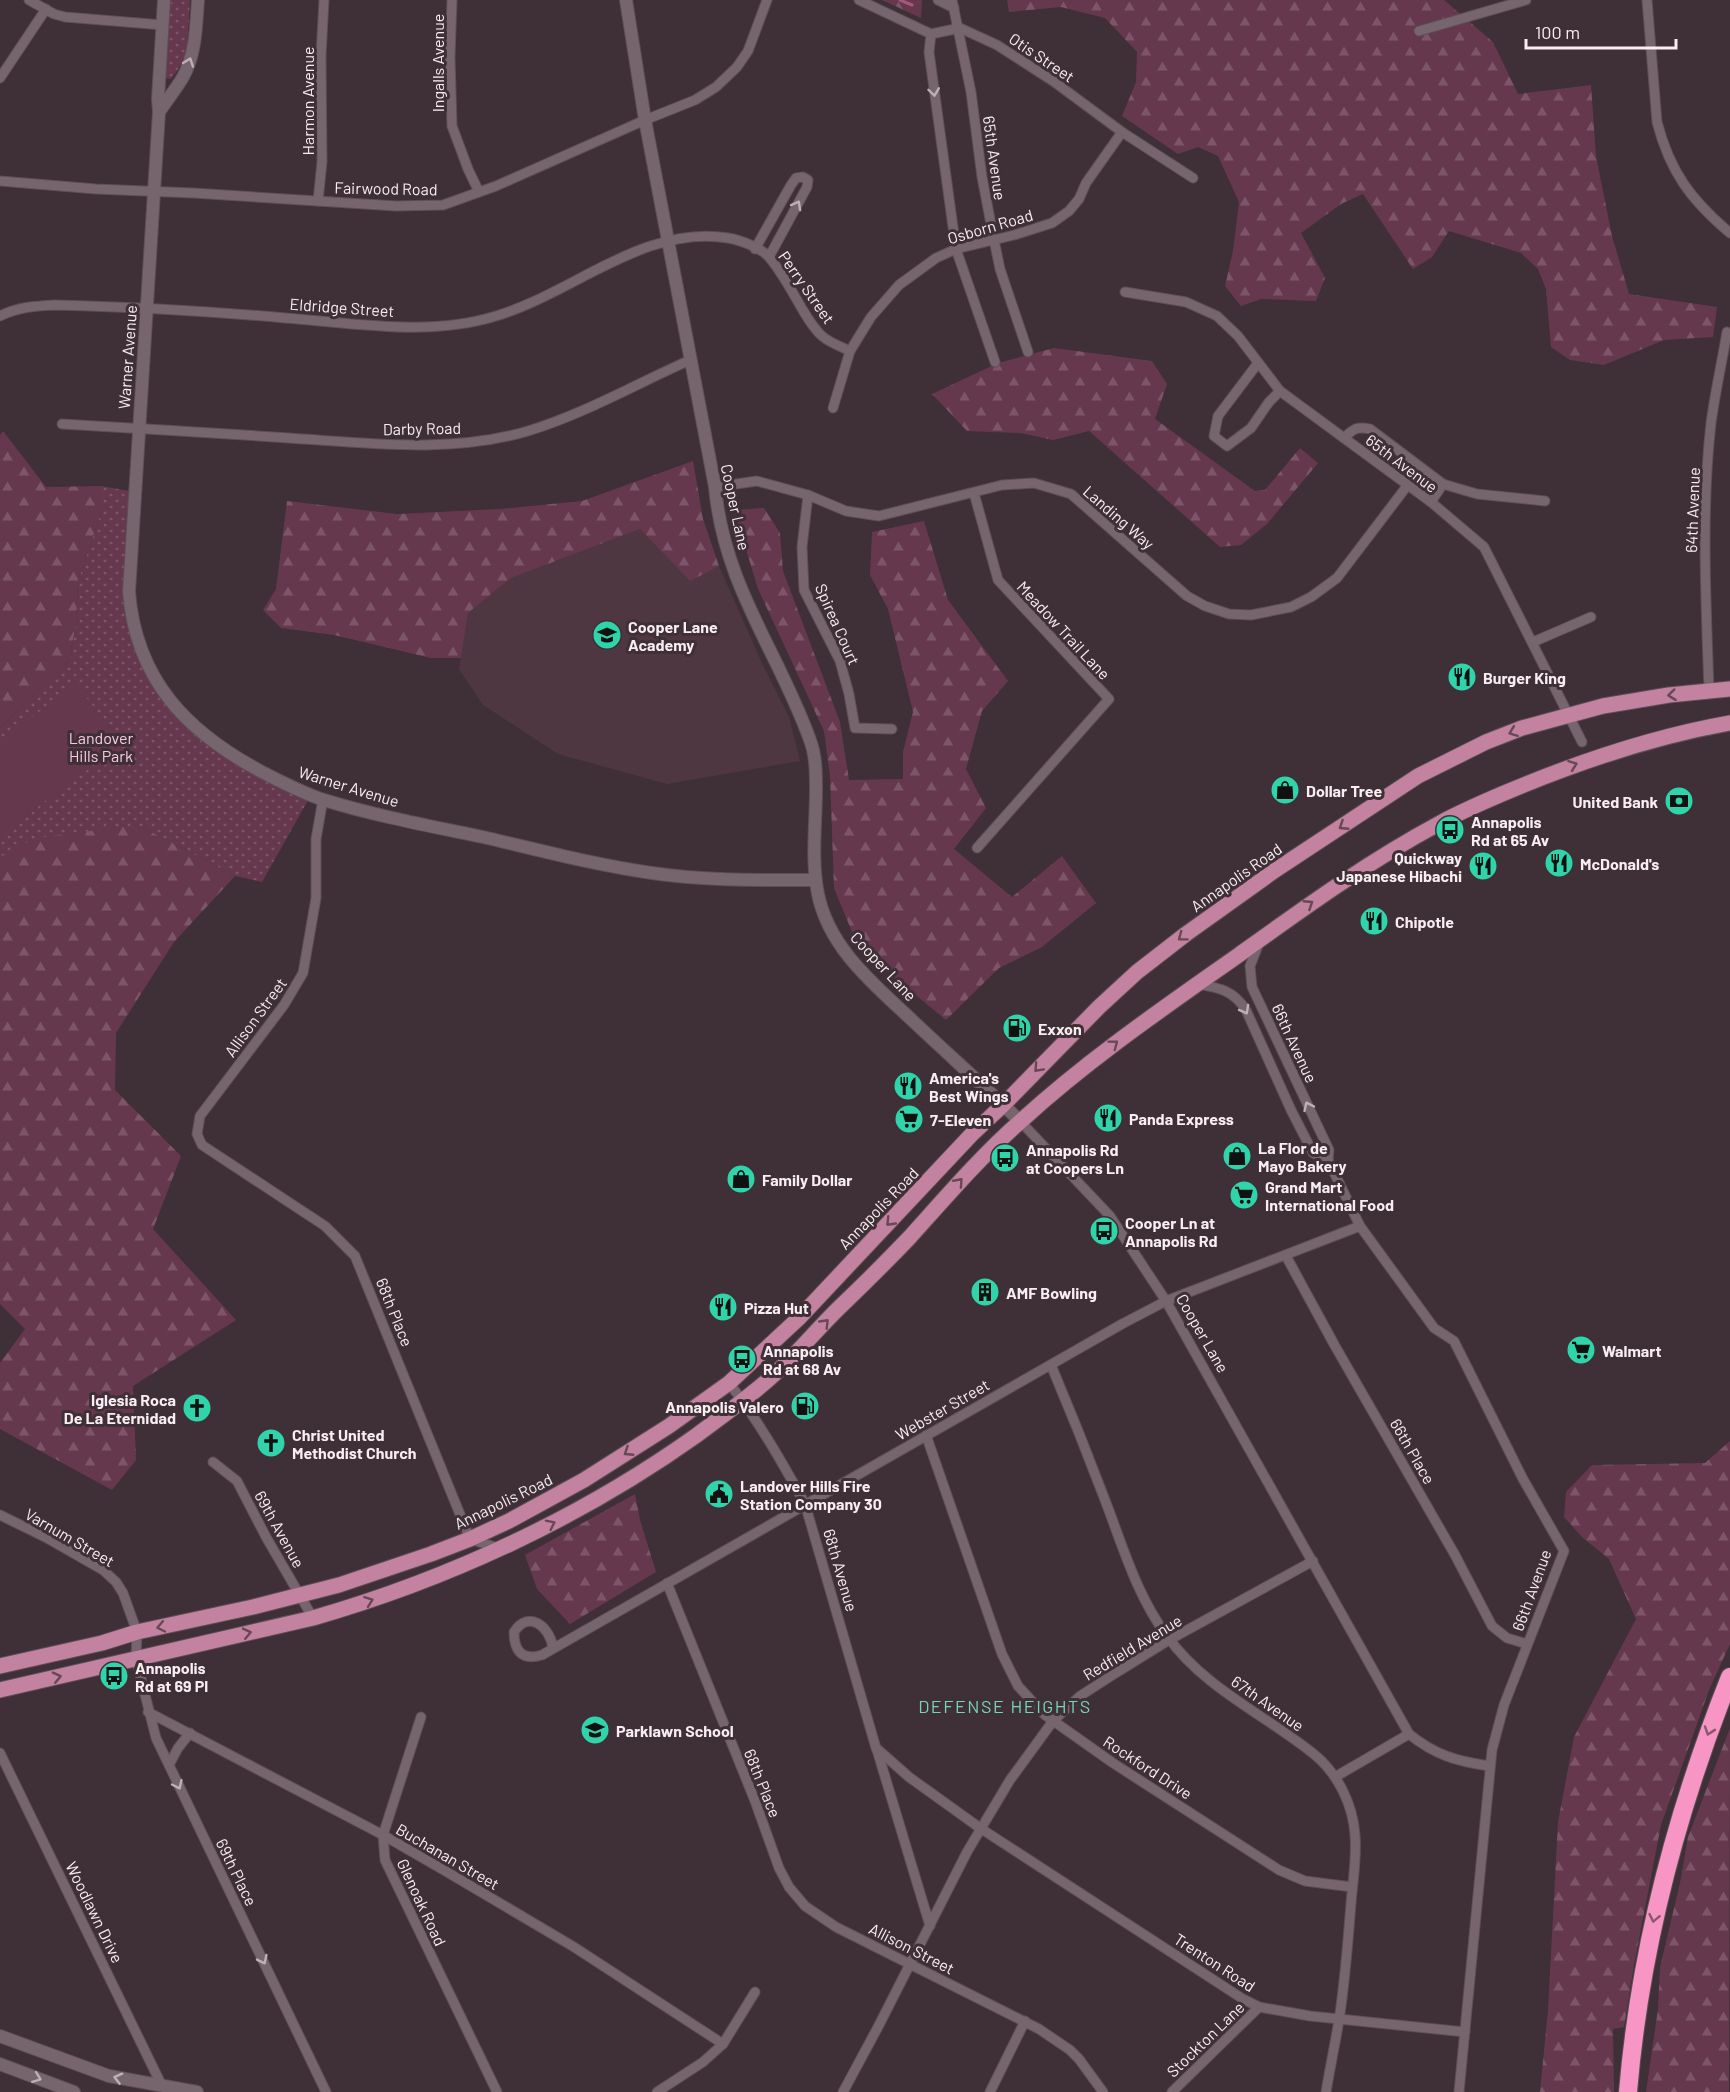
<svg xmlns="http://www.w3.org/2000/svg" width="1730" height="2092" font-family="Barlow,sans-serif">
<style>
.built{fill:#4e3741}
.grass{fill:url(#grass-dots)}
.forest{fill:url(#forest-firs)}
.garden{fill:#66384e}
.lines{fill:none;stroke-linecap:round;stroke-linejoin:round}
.stream{stroke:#a5597e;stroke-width:3}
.minor-casing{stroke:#5d4f55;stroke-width:11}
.tertiary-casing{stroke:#5d4f55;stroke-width:14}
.primary-casing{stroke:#5d4f55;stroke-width:17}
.motorway-casing{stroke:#5d4f55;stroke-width:20}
.minor{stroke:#77656d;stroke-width:9}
.tertiary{stroke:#77656d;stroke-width:12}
.primary{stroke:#c482a1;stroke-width:15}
.motorway{stroke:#f795c4;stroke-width:18}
.oneway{stroke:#beb0b6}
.oneway2{stroke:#674856}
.oneway3{stroke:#89586f}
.labels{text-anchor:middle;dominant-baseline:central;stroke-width:6;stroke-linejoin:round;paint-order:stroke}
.street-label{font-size:16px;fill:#f8edf1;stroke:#3f2f36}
.poi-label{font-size:16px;font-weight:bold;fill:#f8edf1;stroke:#3f2f36;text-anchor:start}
.park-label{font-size:16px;fill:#f7cade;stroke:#3f2f36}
.neighbourhood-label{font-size:18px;letter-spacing:1.5px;fill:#77d4b5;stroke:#3f2f36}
</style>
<defs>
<pattern id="grass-dots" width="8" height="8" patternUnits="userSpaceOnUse" patternTransform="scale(1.5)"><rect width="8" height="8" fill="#66384e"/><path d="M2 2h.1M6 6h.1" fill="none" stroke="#7d5568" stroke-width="1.8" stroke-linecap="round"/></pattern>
<pattern id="forest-firs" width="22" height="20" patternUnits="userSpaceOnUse" patternTransform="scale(1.5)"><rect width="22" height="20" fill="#66384e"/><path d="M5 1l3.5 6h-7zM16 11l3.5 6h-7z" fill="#7d5568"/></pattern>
</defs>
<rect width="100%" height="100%" fill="#3f2f36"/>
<path class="built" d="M640 529 690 580 719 566 761 661 789 717 800 761 667 784 558 754 483 705 459 669 468 613 511 578Z"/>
<g class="grass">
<path d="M169 0H190L187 48 181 65 171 79 165 78Z"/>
<path d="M101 486 135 492V631L178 710 227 753 311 795 262 882 235 876 138 825 0 857V728L69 661 76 624 78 581 101 513Z"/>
</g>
<g class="forest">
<path d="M882 0H922L921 18Z"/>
<path d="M1007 0H1444L1493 42 1518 94 1591 85 1596 156 1612 236 1629 294 1717 307 1713 337 1664 340 1604 365 1570 360 1551 347 1546 289 1538 269 1521 253 1449 231 1432 257 1413 269 1363 194 1341 204 1301 233 1325 278 1316 301 1261 299 1241 306 1225 286 1233 251 1239 202 1218 156 1198 147 1178 154 1122 116 1136 82 1137 52 1105 18 1061 7 1009 12Z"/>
<path d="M1054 348 1152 361 1167 384 1155 419 1255 491 1265 490 1300 448 1318 463 1267 524 1241 545 1220 547 1089 431 1053 440 1021 433 967 431 932 394 998 363Z"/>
<path d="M3 431 46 487 101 486V513L78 581 76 624 69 661 0 728V435Z"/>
<path d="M693 461 703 519 719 566 690 581 640 529 511 578 468 613 461 658H431L334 635 281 628 263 610 276 589 287 501 397 514 500 509 582 501Z"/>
<path d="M764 508 780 533 783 571 840 722 849 780 903 779V752L913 712 888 609 870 575 872 532 924 521 948 600 1008 681 982 711 966 769 986 808 954 849 1012 897 1062 856 1096 903 1042 947 999 968 946 1020 895 978 854 937 834 888 830 776 824 731 758 589 734 510Z"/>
<path d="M138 825 235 876 174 942 116 1033 115 1090 181 1156 153 1229 236 1320 133 1386 136 1460 112 1490 0 1429V1363L25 1329 0 1304V857L35 838Z"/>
<path d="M1730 1441V1644L1709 1690 1661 1825 1634 1965 1624 2027 1613 2029 1614 2092H1540L1548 2010 1558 1822 1574 1737 1636 1619 1609 1559 1582 1537 1564 1517 1566 1492 1592 1465 1705 1463Z"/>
<path d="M635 1494 640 1520 656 1572 570 1624 537 1589 525 1555Z"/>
<path d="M1730 1728 1729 2092H1646L1658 2009 1660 1967 1680 1883 1688 1837Z"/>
</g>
<path class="garden" d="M76 684 122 744 0 835V741Z"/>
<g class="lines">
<path class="stream" d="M900 0 912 5"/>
<g class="minor-casing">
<g id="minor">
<path d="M29 0 54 14 65 17 163 25"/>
<path d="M452 0 450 57 452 126 468 169 479 192"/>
<path d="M859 0 931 34 960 28 997 45 1053 81 1122 132 1193 178"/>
<path d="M938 0 954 8"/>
<path d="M952 0 971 92 982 177 994 240 1000 269 1028 352"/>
<path d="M1647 0 1657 122C1670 172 1691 200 1730 233"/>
<path d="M1419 31 1526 0"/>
<path d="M931 34 929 52 956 249 995 362"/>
<path d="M0 78 46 9"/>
<path d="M0 181 96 189 193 193 396 206 443 205 496 186 645 120 695 100 716 87 737 67 748 51 767 0"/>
<path d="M318 201 322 162 321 56 324 0"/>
<path d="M755 249 791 185 796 178 803 177 808 180 807 187 769 257"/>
<path d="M1125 292 1186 302 1217 316 1238 336 1280 391 1431 502 1484 547 1582 742"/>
<path d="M0 316C17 307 36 306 55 305 131 307 209 311 285 318 355 323 428 337 496 316 573 293 645 224 728 238 741 240 761 248 769 257 781 271 792 291 801 307 807 317 813 328 822 336 830 343 840 346 850 351"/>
<path d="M1258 363 1218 416 1214 436 1227 446 1251 428 1269 402 1280 391"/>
<path d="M833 408 850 351 871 317 899 285 936 258 956 249 1014 235 1052 223 1069 211 1079 199 1086 183 1122 132"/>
<path d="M62 424C138 428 213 433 289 438 367 443 451 454 528 431 584 414 636 384 690 360"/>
<path d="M1344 438C1353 429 1357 426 1370 429L1443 484 1477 494 1545 501"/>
<path d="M715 487 757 481 808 495 846 511 879 516 1002 485 1034 483 1071 494 1187 596 1205 606 1229 614 1251 615 1291 607 1311 597 1337 578 1407 486"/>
<path d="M974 493 998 580 1109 699 977 848"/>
<path d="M808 495 802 547 804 590 840 661 849 694 855 728 892 729"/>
<path d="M1431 502 1443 484"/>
<path d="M1533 642 1591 617"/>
<path d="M1709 690C1706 602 1701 511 1711 423 1715 393 1722 362 1727 332"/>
<path d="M323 799 316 839V898L303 973 284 1005 200 1116 197 1134 202 1145 325 1226 355 1256 470 1539 498 1548"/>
<path d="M1259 943 1250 966 1252 987 1329 1150 1328 1160 1360 1226 1434 1328 1454 1341 1523 1479 1564 1551 1504 1705 1492 1750 1459 2092"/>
<path d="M1197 984C1220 988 1233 990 1246 1010L1291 1110 1313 1153 1328 1160"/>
<path d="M1020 1121 1110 1216 1166 1301 1409 1734C1435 1755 1456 1761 1489 1766"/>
<path d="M1286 1256 1335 1346 1455 1555 1492 1626 1507 1638 1527 1644"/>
<path d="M1051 1365C1070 1410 1088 1455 1105 1500 1123 1547 1137 1596 1167 1636 1205 1689 1266 1715 1315 1755 1338 1774 1353 1805 1355 1835 1357 1857 1353 1880 1351 1903 1348 1942 1345 1982 1339 2020 1335 2044 1330 2068 1326 2092"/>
<path d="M729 1383C758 1420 782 1462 805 1504L876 1748 909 1777 980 1828 1243 1999 1259 2007 1310 2016 1465 2032"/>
<path d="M926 1435 1002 1654 1018 1686 1045 1715 1113 1763 1279 1870 1305 1881 1352 1887"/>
<path d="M213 1462 237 1481 266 1537 313 1618"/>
<path d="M0 1515 47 1538 103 1570 116 1582 123 1593 137 1632 136 1659 156 1738 326 2092"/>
<path d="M667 1583 755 1801 779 1868 789 1887 805 1906 836 1927 1039 2029 1070 2050 1079 2059 1103 2092"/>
<path d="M553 1648C550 1627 529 1609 514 1632 514 1651 522 1661 542 1655L1122 1324 1166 1301 1360 1226"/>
<path d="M148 1712 383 1835 442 1869 574 1947 723 2044"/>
<path d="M421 1717 383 1835 385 1860 497 2092"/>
<path d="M877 1750 930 1926"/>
<path d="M0 1753 162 2086"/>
<path d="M169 1765 178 1748 190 1733"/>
<path d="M1335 1777 1409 1734"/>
<path d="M657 2092 703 2062 723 2044 755 1992"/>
<path d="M843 2092 878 2027 967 1852 1010 1780 1053 1721 1080 1696 1111 1676 1169 1640 1313 1561"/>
<path d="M990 2092 1025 2021"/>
<path d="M1172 2092 1259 2007"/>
</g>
</g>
<g class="tertiary-casing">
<g id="tertiary">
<path d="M164 0 158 99 159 112 129 592C136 680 187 732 262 772 282 782 302 793 324 800 376 816 430 826 483 837 539 850 595 865 652 873 706 881 762 880 815 880"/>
<path d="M626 0 645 120 715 487C724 586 778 651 810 740 816 756 816 773 816 790 816 823 811 860 818 894 829 949 875 985 914 1022 949 1055 985 1087 1020 1121"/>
<path d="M159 112C167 100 176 89 183 77 196 54 196 26 198 0"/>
<path d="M0 2036 109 2076 197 2092"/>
<path d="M0 2064 74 2092"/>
</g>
</g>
<g class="primary-casing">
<g id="primary">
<path d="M0 1666 102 1643 137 1632 253 1607 339 1585 431 1554 470 1539 509 1521 584 1480 669 1426 729 1383 799 1318 972 1134 1003 1105 1099 1007 1137 972 1186 934 1274 871 1418 776 1486 742 1522 728 1603 706 1669 695 1730 689"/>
<path d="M0 1690 313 1618C449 1579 582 1517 697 1435 729 1411 762 1388 790 1359 808 1341 825 1321 843 1304 866 1282 888 1260 910 1237 946 1197 981 1156 1022 1120 1090 1058 1165 1007 1240 954 1304 908 1369 861 1440 823 1460 812 1481 803 1502 794 1575 763 1651 737 1730 723"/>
</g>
</g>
<g class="motorway-casing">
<path id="motorway" d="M1628 2092C1640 1948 1677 1810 1730 1677"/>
</g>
<use href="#minor" class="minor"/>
<use href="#tertiary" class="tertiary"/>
<use href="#primary" class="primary"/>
<use href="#motorway" class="motorway"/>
</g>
<defs><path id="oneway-chevron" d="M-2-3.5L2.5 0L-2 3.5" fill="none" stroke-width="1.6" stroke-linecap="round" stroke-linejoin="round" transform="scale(1.5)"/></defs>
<g class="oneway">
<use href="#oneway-chevron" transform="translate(189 62) rotate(-70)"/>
<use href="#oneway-chevron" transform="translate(934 92) rotate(82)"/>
<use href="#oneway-chevron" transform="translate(797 205) rotate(-61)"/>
<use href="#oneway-chevron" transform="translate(1245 1010) rotate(61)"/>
<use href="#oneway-chevron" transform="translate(1308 1106) rotate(-115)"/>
<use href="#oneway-chevron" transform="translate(178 1785) rotate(65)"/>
<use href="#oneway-chevron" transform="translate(263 1960) rotate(64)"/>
<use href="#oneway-chevron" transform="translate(37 2078) rotate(21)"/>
<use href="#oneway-chevron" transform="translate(118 2078) rotate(-166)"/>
</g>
<g class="oneway2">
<use href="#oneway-chevron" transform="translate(1672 695) rotate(173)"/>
<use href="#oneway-chevron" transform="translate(1513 732) rotate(159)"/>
<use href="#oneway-chevron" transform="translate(1573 765) rotate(-20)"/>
<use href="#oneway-chevron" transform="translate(1343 826) rotate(147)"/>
<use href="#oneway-chevron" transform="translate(1309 904) rotate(-33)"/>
<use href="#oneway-chevron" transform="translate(1182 937) rotate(143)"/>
<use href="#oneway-chevron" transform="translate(1114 1044) rotate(-37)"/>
<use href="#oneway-chevron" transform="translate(1038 1068) rotate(133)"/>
<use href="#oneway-chevron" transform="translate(959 1182) rotate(-48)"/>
<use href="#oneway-chevron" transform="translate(890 1222) rotate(134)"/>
<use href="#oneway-chevron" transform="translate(825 1323) rotate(-46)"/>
<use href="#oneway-chevron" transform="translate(628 1452) rotate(147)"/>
<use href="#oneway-chevron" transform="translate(551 1524) rotate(-26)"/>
<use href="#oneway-chevron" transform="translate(369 1601) rotate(-20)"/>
<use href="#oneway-chevron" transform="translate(161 1627) rotate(168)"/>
<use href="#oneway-chevron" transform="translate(247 1633) rotate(-13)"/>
<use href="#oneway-chevron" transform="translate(57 1677) rotate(-13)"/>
</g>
<g class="oneway3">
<use href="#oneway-chevron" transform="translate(1709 1731) rotate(109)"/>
<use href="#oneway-chevron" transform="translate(1654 1918) rotate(102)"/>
</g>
<defs>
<g id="school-disc" transform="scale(1.5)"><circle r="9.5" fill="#30d4aa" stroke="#3f2f36"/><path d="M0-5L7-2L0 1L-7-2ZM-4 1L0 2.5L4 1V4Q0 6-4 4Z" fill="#111"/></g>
<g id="restaurant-disc" transform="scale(1.5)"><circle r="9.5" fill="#30d4aa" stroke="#3f2f36"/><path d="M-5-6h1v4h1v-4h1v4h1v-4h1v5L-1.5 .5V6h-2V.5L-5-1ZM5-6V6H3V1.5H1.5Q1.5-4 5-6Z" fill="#111"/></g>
<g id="shop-disc" transform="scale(1.5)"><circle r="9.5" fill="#30d4aa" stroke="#3f2f36"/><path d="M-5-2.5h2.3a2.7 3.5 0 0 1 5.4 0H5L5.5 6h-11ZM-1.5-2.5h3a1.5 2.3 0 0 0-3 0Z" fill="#111"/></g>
<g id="bank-disc" transform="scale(1.5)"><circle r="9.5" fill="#30d4aa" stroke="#3f2f36"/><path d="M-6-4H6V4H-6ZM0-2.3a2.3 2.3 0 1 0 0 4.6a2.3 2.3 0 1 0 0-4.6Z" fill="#111"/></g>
<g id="bus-disc" transform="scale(1.5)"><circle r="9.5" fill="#30d4aa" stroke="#3f2f36"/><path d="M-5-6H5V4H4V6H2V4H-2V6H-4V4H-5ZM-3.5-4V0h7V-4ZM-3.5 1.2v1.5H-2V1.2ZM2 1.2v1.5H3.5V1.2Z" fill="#111"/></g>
<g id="fuel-disc" transform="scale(1.5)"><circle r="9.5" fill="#30d4aa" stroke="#3f2f36"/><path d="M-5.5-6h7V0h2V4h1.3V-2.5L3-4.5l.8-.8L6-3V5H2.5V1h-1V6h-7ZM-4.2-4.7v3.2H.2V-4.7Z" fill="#111"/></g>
<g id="supermarket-disc" transform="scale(1.5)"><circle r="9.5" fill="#30d4aa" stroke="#3f2f36"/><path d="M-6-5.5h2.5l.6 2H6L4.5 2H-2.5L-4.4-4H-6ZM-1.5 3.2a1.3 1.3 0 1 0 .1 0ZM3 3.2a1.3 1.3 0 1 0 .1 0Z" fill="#111"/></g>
<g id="building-disc" transform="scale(1.5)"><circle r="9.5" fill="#30d4aa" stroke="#3f2f36"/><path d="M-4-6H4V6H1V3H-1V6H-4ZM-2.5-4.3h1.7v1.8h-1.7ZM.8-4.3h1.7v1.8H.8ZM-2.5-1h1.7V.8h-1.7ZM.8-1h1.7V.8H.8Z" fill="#111"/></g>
<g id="church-disc" transform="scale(1.5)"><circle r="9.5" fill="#30d4aa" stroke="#3f2f36"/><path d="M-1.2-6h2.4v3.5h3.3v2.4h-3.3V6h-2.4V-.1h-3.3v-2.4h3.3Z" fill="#111"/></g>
<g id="civic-disc" transform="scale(1.5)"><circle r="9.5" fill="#30d4aa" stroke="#3f2f36"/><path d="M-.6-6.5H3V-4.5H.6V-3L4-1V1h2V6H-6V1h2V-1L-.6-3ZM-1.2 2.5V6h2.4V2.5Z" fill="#111"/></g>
</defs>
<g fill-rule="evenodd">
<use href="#school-disc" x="607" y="635"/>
<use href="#restaurant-disc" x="1462" y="677"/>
<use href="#shop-disc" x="1285" y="790"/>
<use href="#bank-disc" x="1679" y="801"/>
<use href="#bus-disc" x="1450" y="830"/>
<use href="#restaurant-disc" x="1559" y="863"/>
<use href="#restaurant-disc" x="1483" y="866"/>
<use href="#restaurant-disc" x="1374" y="921"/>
<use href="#fuel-disc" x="1017" y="1028"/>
<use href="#restaurant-disc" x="908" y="1086"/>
<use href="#restaurant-disc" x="1108" y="1118"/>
<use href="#supermarket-disc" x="909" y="1119"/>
<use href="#shop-disc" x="1237" y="1156"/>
<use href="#bus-disc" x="1005" y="1158"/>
<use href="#shop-disc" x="741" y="1179"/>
<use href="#supermarket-disc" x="1244" y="1195"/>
<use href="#bus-disc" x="1104" y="1231"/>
<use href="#building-disc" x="985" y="1292"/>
<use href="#restaurant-disc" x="723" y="1307"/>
<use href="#supermarket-disc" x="1581" y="1350"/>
<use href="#bus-disc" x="742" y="1359"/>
<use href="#fuel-disc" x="805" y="1406"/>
<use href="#church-disc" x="197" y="1408"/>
<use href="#church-disc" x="271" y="1443"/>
<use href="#civic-disc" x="719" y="1494"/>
<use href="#bus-disc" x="114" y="1676"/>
<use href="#school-disc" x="595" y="1730"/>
</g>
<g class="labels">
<g class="street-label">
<text transform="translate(1042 57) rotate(34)">Otis Street</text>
<text transform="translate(437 63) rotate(-90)">Ingalls Avenue</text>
<text transform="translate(307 101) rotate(-90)">Harmon Avenue</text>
<text transform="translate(995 158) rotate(82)">65th Avenue</text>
<text transform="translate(386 188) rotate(1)">Fairwood Road</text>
<text transform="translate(990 226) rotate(-16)">Osborn Road</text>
<text transform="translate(807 287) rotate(55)">Perry Street</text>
<text transform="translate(342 307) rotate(4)">Eldridge Street</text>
<text transform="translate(127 357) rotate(-86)">Warner Avenue</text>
<text transform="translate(422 428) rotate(-1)">Darby Road</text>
<text transform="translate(1402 463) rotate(37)">65th Avenue</text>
<text transform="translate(736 507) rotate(78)">Cooper Lane</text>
<text transform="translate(1692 510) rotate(-88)">64th Avenue</text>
<text transform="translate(1119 517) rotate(41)">Landing Way</text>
<text transform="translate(838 624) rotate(66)">Spirea Court</text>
<text transform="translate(1064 630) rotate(47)">Meadow Trail Lane</text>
<text transform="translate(349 786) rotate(17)">Warner Avenue</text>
<text transform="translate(1236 877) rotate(-35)">Annapolis Road</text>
<text transform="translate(884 966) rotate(47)">Cooper Lane</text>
<text transform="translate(255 1017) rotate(-54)">Allison Street</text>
<text transform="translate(1295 1043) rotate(65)">66th Avenue</text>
<text transform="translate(878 1208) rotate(-46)">Annapolis Road</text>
<text transform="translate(395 1312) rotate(68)">68th Place</text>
<text transform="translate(1203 1333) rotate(60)">Cooper Lane</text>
<text transform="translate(942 1409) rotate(-30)">Webster Street</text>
<text transform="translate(1413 1451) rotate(60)">66th Place</text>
<text transform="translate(503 1501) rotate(-26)">Annapolis Road</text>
<text transform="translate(280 1529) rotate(61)">69th Avenue</text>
<text transform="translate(70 1537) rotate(30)">Varnum Street</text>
<text transform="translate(841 1570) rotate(74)">68th Avenue</text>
<text transform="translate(1531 1590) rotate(-70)">66th Avenue</text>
<text transform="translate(1132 1647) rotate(-31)">Redfield Avenue</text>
<text transform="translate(1268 1703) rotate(35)">67th Avenue</text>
<text transform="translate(1148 1767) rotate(33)">Rockford Drive</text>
<text transform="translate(763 1783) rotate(68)">68th Place</text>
<text transform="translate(448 1856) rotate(30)">Buchanan Street</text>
<text transform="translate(237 1872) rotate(64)">69th Place</text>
<text transform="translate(422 1902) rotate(65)">Glenoak Road</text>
<text transform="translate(95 1912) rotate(64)">Woodlawn Drive</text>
<text transform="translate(912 1948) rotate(27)">Allison Street</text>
<text transform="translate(1215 1962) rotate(33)">Trenton Road</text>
<text transform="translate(1205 2039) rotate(-44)">Stockton Lane</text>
</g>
<g class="poi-label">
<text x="628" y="626">Cooper Lane<tspan x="628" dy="18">Academy</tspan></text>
<text x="1483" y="677">Burger King</text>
<text x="1306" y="790">Dollar Tree</text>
<text x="1658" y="801" text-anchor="end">United Bank</text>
<text x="1471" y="821">Annapolis<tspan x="1471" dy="18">Rd at 65 Av</tspan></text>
<text x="1462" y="857" text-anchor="end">Quickway<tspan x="1462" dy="18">Japanese Hibachi</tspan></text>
<text x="1580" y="863">McDonald's</text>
<text x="1395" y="921">Chipotle</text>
<text x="1038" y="1028">Exxon</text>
<text x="929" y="1077">America's<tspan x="929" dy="18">Best Wings</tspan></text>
<text x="1129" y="1118">Panda Express</text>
<text x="930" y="1119">7-Eleven</text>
<text x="1258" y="1147">La Flor de<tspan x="1258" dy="18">Mayo Bakery</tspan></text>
<text x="1026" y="1149">Annapolis Rd<tspan x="1026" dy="18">at Coopers Ln</tspan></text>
<text x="762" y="1179">Family Dollar</text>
<text x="1265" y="1186">Grand Mart<tspan x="1265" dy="18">International Food</tspan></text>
<text x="1125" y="1222">Cooper Ln at<tspan x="1125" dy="18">Annapolis Rd</tspan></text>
<text x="1006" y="1292">AMF Bowling</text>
<text x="744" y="1307">Pizza Hut</text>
<text x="763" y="1350">Annapolis<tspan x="763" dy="18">Rd at 68 Av</tspan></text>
<text x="1602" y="1350">Walmart</text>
<text x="176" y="1399" text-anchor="end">Iglesia Roca<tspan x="176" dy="18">De La Eternidad</tspan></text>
<text x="784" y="1406" text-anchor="end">Annapolis Valero</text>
<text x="292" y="1434">Christ United<tspan x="292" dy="18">Methodist Church</tspan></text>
<text x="740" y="1485">Landover Hills Fire<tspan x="740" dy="18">Station Company 30</tspan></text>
<text x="135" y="1667">Annapolis<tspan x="135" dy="18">Rd at 69 Pl</tspan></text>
<text x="616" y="1730">Parklawn School</text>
</g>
<g class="park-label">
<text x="101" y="737">Landover<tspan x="101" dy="18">Hills Park</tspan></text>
</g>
<g class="neighbourhood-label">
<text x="1005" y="1706">DEFENSE HEIGHTS</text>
</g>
</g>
<path d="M1526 39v9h150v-9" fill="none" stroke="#f8edf1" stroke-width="3"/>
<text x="1535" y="39" font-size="18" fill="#f8edf1" stroke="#3f2f36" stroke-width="4.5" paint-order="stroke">100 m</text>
</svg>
